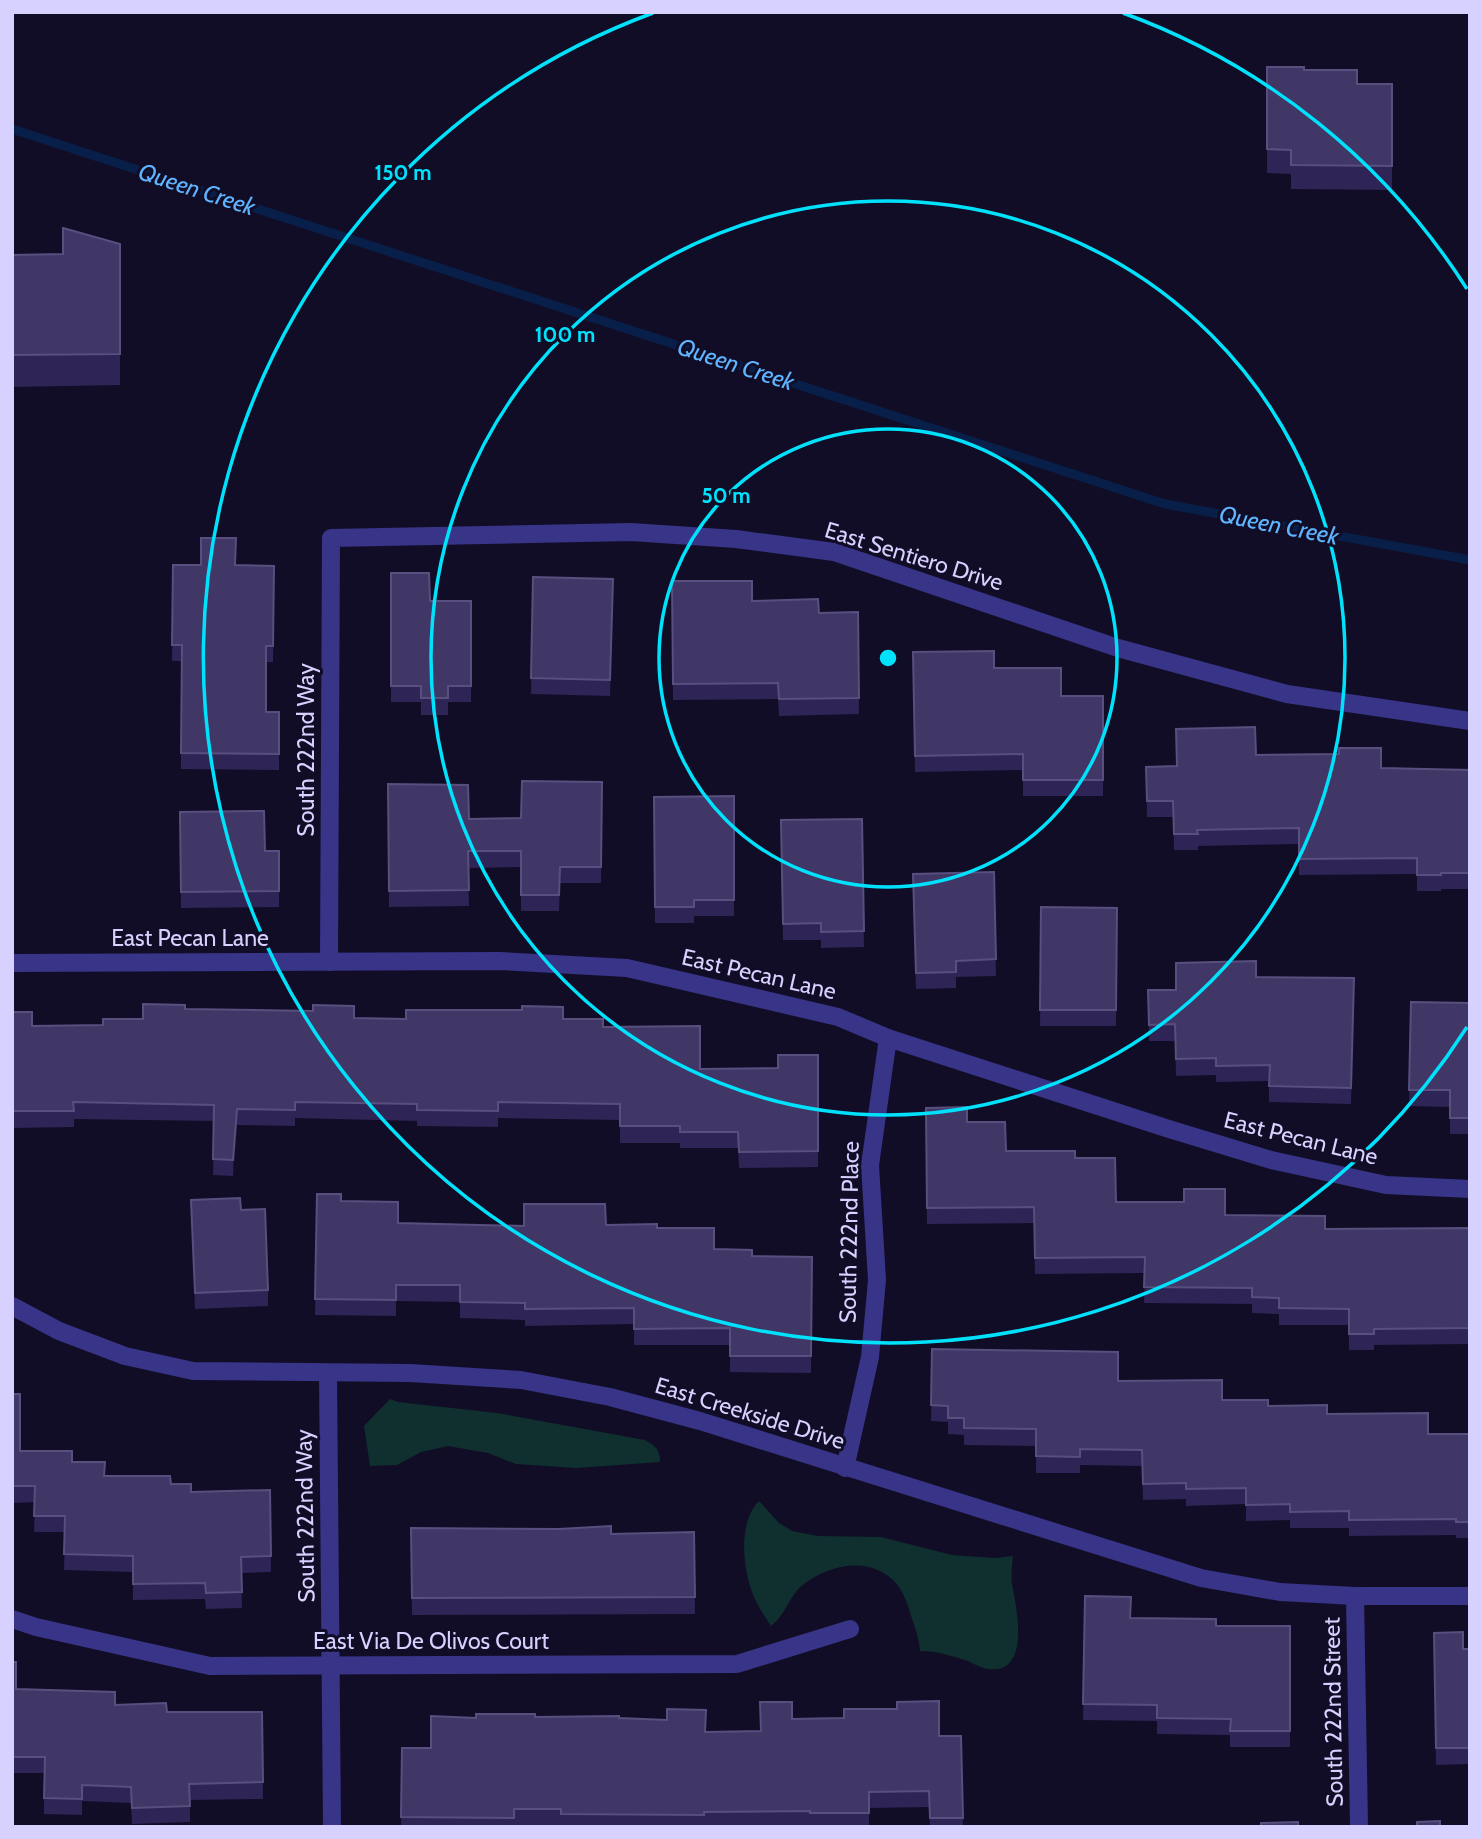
<svg xmlns="http://www.w3.org/2000/svg" width="1482" height="1839" font-family="Cabin,sans-serif">
<style>
.green{fill:#0f302f}
.lines{fill:none;stroke-linecap:round;stroke-linejoin:round}
.stream{stroke:#082049;stroke-width:9}
.minor{stroke:#383488;stroke-width:18}
.wall{fill:#2e2455}
.shaded-wall{fill:#1b133a}
.building{fill:#403767;stroke:#584f7f;stroke-width:2}
.ring{fill:none;stroke:#00e2fc;stroke-width:3.5}
.labels{text-anchor:middle;dominant-baseline:central;stroke-width:6;stroke-linejoin:round;paint-order:stroke}
.street-label{font-size:23px;fill:#d7d1ff;stroke:#110d26}
.water-label{font-size:24px;font-style:italic;fill:#5fb4ff;stroke:#110d26}
.centre{fill:#00e2fc;stroke:#110d26;stroke-width:3.5}
.ring-label{font-size:21px;text-anchor:middle;font-weight:bold;fill:#00e2fc;stroke:#110d26;stroke-width:6;stroke-linejoin:round;paint-order:stroke}
</style>
<rect width="100%" height="100%" fill="#110d26"/>
<g class="green">
<path d="M390 1399 398 1402 497 1413 645 1440C656 1446 660 1450 660 1462L576 1468 516 1464 488 1453 448 1446 421 1452 397 1465 370 1466 364 1426Z"/>
<path d="M759 1501 779 1523 792 1531 818 1536 881 1537 952 1555 995 1558 1013 1556C1012 1565 1011 1575 1012 1584 1016 1606 1032 1675 988 1669 981 1668 974 1664 968 1661 952 1656 937 1651 920 1651 919 1639 916 1630 912 1619 908 1606 904 1590 893 1580 868 1556 829 1565 804 1584 789 1595 786 1615 771 1626 765 1616 758 1607 754 1597 743 1571 737 1523 759 1501Z"/>
</g>
<g class="lines">
<path class="stream" d="M12 129 1165 504 1470 560"/>
<g class="minor">
<path d="M329 962 331 538 631 532 736 539 834 552 1118 648 1287 694 1470 721"/>
<path d="M12 963 500 961 627 968 838 1017 888 1038 1169 1129 1271 1160 1386 1185 1470 1189"/>
<path d="M12 1306 59 1331 125 1356 193 1371 410 1373 521 1380 610 1397 700 1421 1201 1578 1280 1592 1355 1596H1470"/>
<path d="M328 1373 332 1827"/>
<path d="M845 1468 870 1357 877 1280 870 1165 888 1038"/>
<path d="M1355 1596 1359 1827"/>
<path d="M12 1619 36 1627 210 1666 737 1664 850 1629"/>
</g>
</g>
<g class="wall">
<path d="M1267 67 1304 70 1357 84H1392V190L1291 189V174L1267 173Z"/>
<path d="M120 244V385L12 387V255L63 254Z"/>
<path d="M173 565 274 566 273 662H266V712H279V770L181 769V661H172Z"/>
<path d="M391 573 430 601H471V702H448V715H421V702H391Z"/>
<path d="M533 577 613 595 610 696 531 694Z"/>
<path d="M672 581 752 601 819 613 858 612 859 714 779 716 778 699 673 700Z"/>
<path d="M913 652 994 668 1061 696H1103V796H1023V770L915 772Z"/>
<path d="M1256 755 1381 768 1470 770V889H1441V891H1417V874L1299 875V844L1198 846V850H1174L1173 817H1147L1146 767 1177 766Z"/>
<path d="M602 782 601 883H560L559 911H521V867L468 868 469 906 389 907 388 784 469 819 521 818Z"/>
<path d="M734 796V916H694V923H655L654 797Z"/>
<path d="M180 812 265 851H279V907L181 908Z"/>
<path d="M862 819 864 947 821 948V940H783L781 820Z"/>
<path d="M994 872 996 976 956 977V988L916 989 913 891Z"/>
<path d="M1041 907 1117 908 1116 1026H1040Z"/>
<path d="M1256 977 1354 978 1351 1104 1269 1102V1081L1216 1082V1075L1176 1076 1175 1041H1149L1148 990H1176Z"/>
<path d="M1411 1002 1470 1003V1134H1450V1107L1409 1106Z"/>
<path d="M185 1009 354 1018 406 1019H563L603 1027 700 1069 778 1068 818 1055V1167L739 1168 738 1148H680V1143H620V1120L498 1118V1127L417 1126V1121L295 1118V1126L237 1125 233 1176 213 1175 214 1121 74 1119V1127L12 1128V1012L32 1026 103 1025 143 1019Z"/>
<path d="M926 1108 967 1122 1006 1151 1075 1158 1116 1202 1325 1229 1470 1228V1344L1374 1345V1350H1349V1325H1279V1314L1252 1313V1304L1144 1303 1145 1273 1035 1274 1034 1223 927 1224Z"/>
<path d="M317 1194 341 1201 398 1223 524 1226 606 1225 657 1228 714 1249 752 1256 812 1257 811 1373 730 1372V1345H634V1324L525 1326V1320L460 1318V1302L396 1301V1316L315 1315Z"/>
<path d="M191 1200 241 1210 268 1290V1306L195 1309Z"/>
<path d="M932 1349 1222 1400 1327 1414 1428 1434H1470V1538H1456V1535L1349 1536V1528H1290V1520L1246 1521V1504L1186 1506V1499L1143 1500 1142 1466 1080 1465V1473H1036V1446L964 1445V1435L948 1434V1422L931 1421Z"/>
<path d="M12 1394 20 1451 72 1462 105 1476 171 1484 191 1492 270 1490 271 1572 241 1573 242 1608 206 1609 205 1599 133 1600V1572L64 1570 65 1532H34L35 1502 12 1503Z"/>
<path d="M411 1528 611 1534 694 1532 695 1614 412 1615Z"/>
<path d="M1085 1596 1131 1618 1216 1626H1290V1747H1230V1735L1157 1734V1721L1083 1720Z"/>
<path d="M1434 1633 1463 1649H1470V1764L1436 1765Z"/>
<path d="M12 1662 16 1689 167 1712H262L263 1799 190 1800V1822L132 1824 131 1803 82 1801V1815L44 1814V1773H12Z"/>
<path d="M535 1717 667 1720 706 1732 761 1731 792 1719 939 1736H961L963 1827H930L929 1807 869 1808V1827H561V1825H514V1827H401L402 1748H431L476 1718Z"/>
</g>
<path class="shaded-wall" d="M237 1109V1125L233 1176V1160Z"/>
<g class="building">
<path d="M1267 67H1304V70H1357V84H1392V166L1291 165V150L1267 149Z"/>
<path d="M63 228 120 244V354L12 355V255L63 254Z"/>
<path d="M201 538H236L235 565 274 566 273 646H266V712H279V754L181 753 182 645H172L173 565H201Z"/>
<path d="M391 573H429L430 601H471V686H448V698H421V686H391Z"/>
<path d="M533 577 613 579 610 680 531 678Z"/>
<path d="M672 581H752V601L818 599 819 613 858 612 859 698 779 699 778 683 673 684Z"/>
<path d="M994 651V668H1061V696H1103V780H1023V754L915 756 913 652Z"/>
<path d="M1255 727 1256 755 1339 754V748H1381V768L1470 770V873H1441V875H1417V858L1299 859V828L1197 830 1198 834H1174L1173 801H1147L1146 767 1177 766 1176 729Z"/>
<path d="M522 781 602 782 601 867H560L559 895H521V851H468L469 890 389 891 388 784 468 785 469 819 521 818Z"/>
<path d="M734 796V900H694V907H655L654 797Z"/>
<path d="M264 811 265 851H279V891L181 892 180 812Z"/>
<path d="M862 819 864 931 821 932V923L783 924 781 820Z"/>
<path d="M994 872 996 959 956 961V972L916 973 913 874Z"/>
<path d="M1041 907 1117 908 1116 1010H1040Z"/>
<path d="M1256 961V977L1354 978 1351 1088 1269 1086 1270 1065 1216 1066V1058L1176 1059 1175 1024 1149 1025 1148 990H1176V963Z"/>
<path d="M1411 1002 1470 1003V1118H1450V1090H1409Z"/>
<path d="M143 1004 185 1005V1009L313 1011V1005L354 1006V1018L406 1019V1010H522V1006L563 1007V1019H603V1027L700 1026V1069L778 1068V1055H818V1151L739 1152 738 1132H680V1126H620V1104L498 1102V1111L417 1110V1104L295 1102V1110L237 1109 233 1160 213 1159 214 1105 73 1102 74 1111H12V1012H32V1026L103 1025V1019H143Z"/>
<path d="M967 1107V1122H1005L1006 1151H1075V1158H1115L1116 1202H1184V1189H1225V1215L1325 1216V1229L1470 1228V1328L1374 1329V1334H1349V1309L1279 1308V1298L1252 1297V1288L1144 1287 1145 1257 1035 1258 1034 1207 927 1208 926 1108Z"/>
<path d="M317 1194H341V1201L398 1202V1223L524 1226V1204H605L606 1225 657 1224V1228H714V1249L752 1250V1256L812 1257 811 1356H730V1328L634 1329V1308L525 1309V1303L460 1302V1285H396V1300L315 1299Z"/>
<path d="M240 1198 241 1210 265 1209 268 1290 195 1293 191 1200Z"/>
<path d="M932 1349 1118 1352V1381L1222 1380V1400H1268V1406L1327 1405V1414L1428 1413V1434H1470V1522H1456V1519L1349 1520V1511L1290 1512V1504L1246 1505V1488L1186 1489V1483L1143 1484 1142 1450 1080 1449V1457L1036 1456V1429L964 1428V1418H948V1406L931 1405Z"/>
<path d="M12 1394H20V1451H72V1462H105L104 1476H170L171 1484H191V1492L270 1490 271 1556 241 1557 242 1592 206 1593 205 1583 133 1584V1556L64 1554 65 1516H34L35 1486H12Z"/>
<path d="M611 1526V1534L694 1532 695 1597 412 1598 411 1528 559 1529Z"/>
<path d="M1085 1596 1131 1597 1130 1618 1216 1619V1626H1290V1731H1230L1231 1719 1157 1718V1705L1083 1704Z"/>
<path d="M1463 1632V1649H1470V1748H1436L1434 1633Z"/>
<path d="M12 1662H16V1689L115 1692V1705L166 1703 167 1712H262L263 1782 189 1784 190 1806 132 1808 131 1787 82 1785V1799L44 1798 45 1757H12Z"/>
<path d="M939 1701V1736H961L963 1818H930L929 1791 869 1792V1813H810V1811L704 1812V1815L561 1814V1809H514V1818L401 1817 402 1748H431V1716L476 1718V1714H535V1717L619 1716V1718L667 1720V1709L706 1710 705 1732 761 1731 760 1702H792V1719L844 1718V1709H897V1702Z"/>
<path d="M1440 1821V1826L1470 1827H1417V1822Z"/>
<path d="M1298 1822V1827H1261V1823Z"/>
</g>
<g class="ring">
<circle cx="888" cy="658" r="229"/>
<circle cx="888" cy="658" r="457"/>
<path d="M1467 1027A686 686 0 1 1 653 13M1123 13A686 686 0 0 1 1467 289"/>
</g>
<g class="labels">
<g class="street-label">
<text transform="translate(914 556) rotate(17)">East Sentiero Drive</text>
<text transform="translate(306 750) rotate(-90)">South 222nd Way</text>
<text x="190" y="938">East Pecan Lane</text>
<text transform="translate(759 974) rotate(13)">East Pecan Lane</text>
<text transform="translate(1301 1138) rotate(14)">East Pecan Lane</text>
<text transform="translate(849 1232) rotate(-89)">South 222nd Place</text>
<text transform="translate(750 1413) rotate(17)">East Creekside Drive</text>
<text transform="translate(305 1516) rotate(-91)">South 222nd Way</text>
<text x="431" y="1641">East Via De Olivos Court</text>
<text transform="translate(1333 1712) rotate(-91)">South 222nd Street</text>
</g>
<g class="water-label">
<text transform="translate(197 189) rotate(18)">Queen Creek</text>
<text transform="translate(736 364) rotate(18)">Queen Creek</text>
<text transform="translate(1279 525) rotate(11)">Queen Creek</text>
</g>
</g>
<circle cx="888" cy="658" r="10" class="centre"/>
<g class="ring-label">
<text x="403" y="180">150 m</text>
<text x="565" y="342">100 m</text>
<text x="726" y="503">50 m</text>
</g>
<rect width="1482" height="1839" fill="none" stroke="#d7d1ff" stroke-width="28"/>
</svg>
